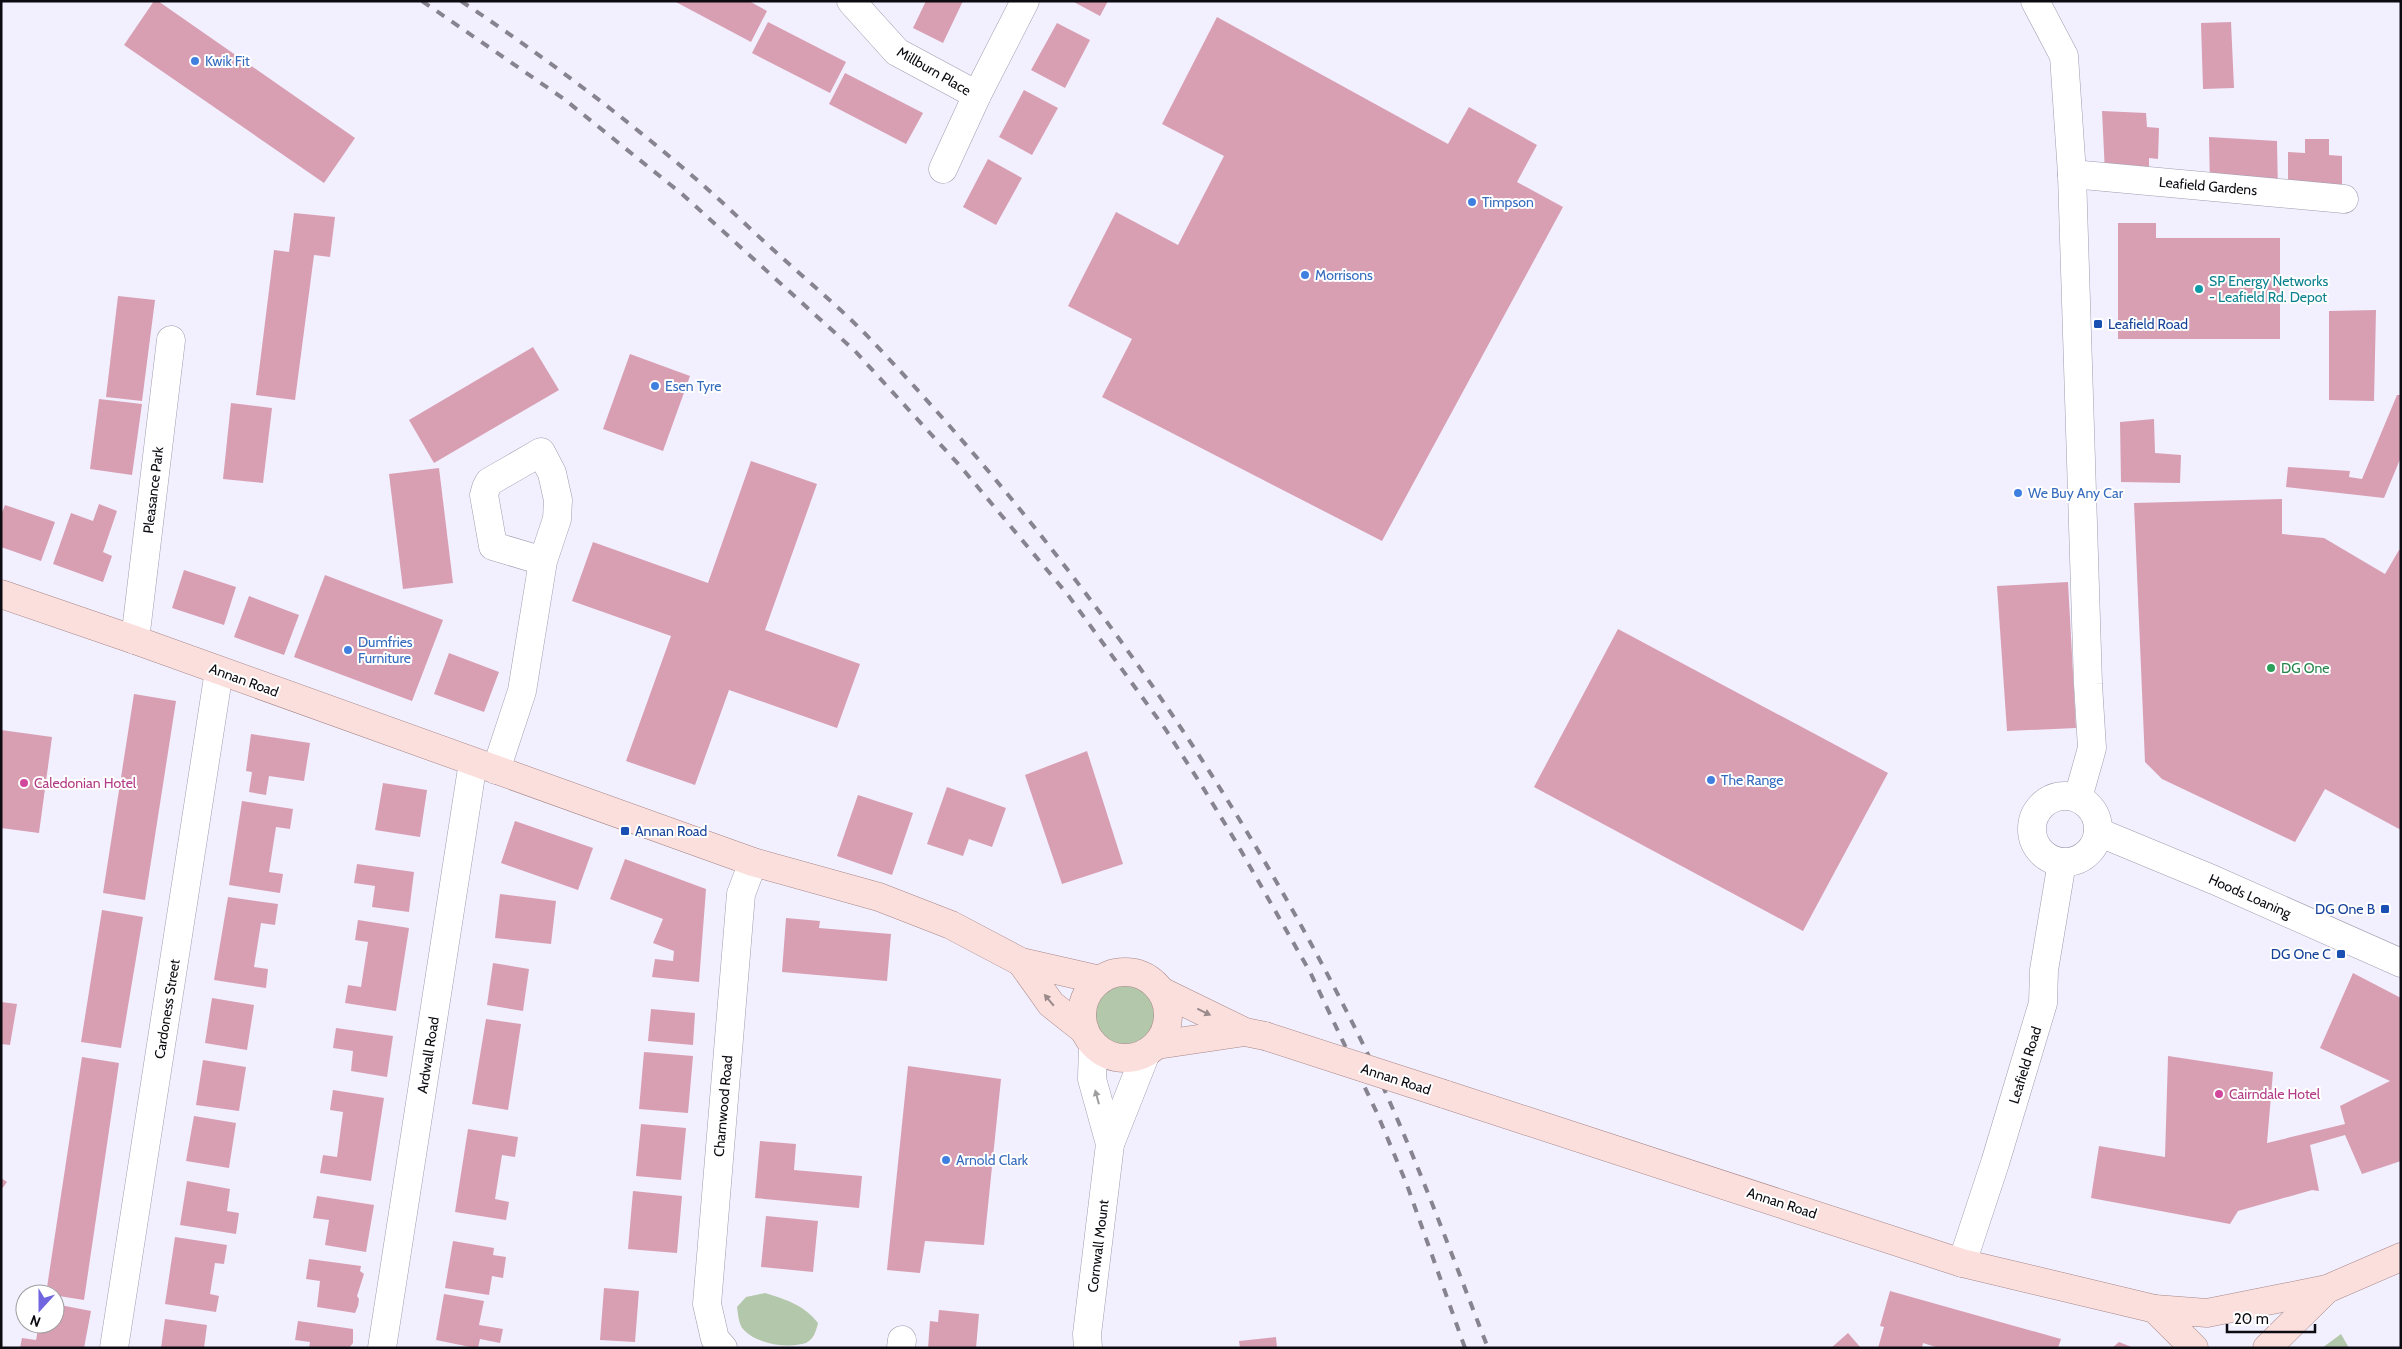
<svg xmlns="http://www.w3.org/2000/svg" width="2402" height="1349" font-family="Cabin,sans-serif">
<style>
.green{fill:#b3c7aa}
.building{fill:#d89fb3}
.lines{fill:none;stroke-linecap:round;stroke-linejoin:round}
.minor-casing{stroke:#a09cae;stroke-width:29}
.tertiary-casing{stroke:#a09cae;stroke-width:29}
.primary-casing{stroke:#a58787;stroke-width:29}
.minor{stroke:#fff;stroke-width:28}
.tertiary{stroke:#fff;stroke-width:28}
.primary{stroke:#fbdfdd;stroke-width:28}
.rail{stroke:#878490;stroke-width:4;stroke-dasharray:9 9;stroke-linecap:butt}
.primary-bridge-casing{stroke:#a58787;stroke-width:29;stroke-linecap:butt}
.primary-bridge{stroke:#fbdfdd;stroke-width:28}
.oneway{fill:#9b8a8b}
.oneway2{fill:#9e9da0}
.shop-dot{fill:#3f7fe0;stroke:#fff;stroke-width:2}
.culture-dot{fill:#0f9aa8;stroke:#fff;stroke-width:2}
.transit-dot{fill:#1a4fb4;stroke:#fff;stroke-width:2}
.leisure-dot{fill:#2e9e5b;stroke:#fff;stroke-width:2}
.hotel-dot{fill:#d1479c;stroke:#fff;stroke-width:2}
.labels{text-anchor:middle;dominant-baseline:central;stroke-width:4;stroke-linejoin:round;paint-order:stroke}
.shop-label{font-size:14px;fill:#366cbe;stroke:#fff;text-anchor:start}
.street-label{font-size:14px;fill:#0c0b11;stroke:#fff}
.culture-label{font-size:14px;fill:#0d838f;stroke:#fff;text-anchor:start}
.transit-label{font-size:14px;fill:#164399;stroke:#fff;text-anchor:start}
.leisure-label{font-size:14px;fill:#27864d;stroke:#fff;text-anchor:start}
.hotel-label{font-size:14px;fill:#b23c85;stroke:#fff;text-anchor:start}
</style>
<rect width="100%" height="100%" fill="#f2efff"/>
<g class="green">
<circle cx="1125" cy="1015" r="30"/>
<path d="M765 1293C787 1300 804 1305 818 1323 816 1331 814 1339 806 1343 788 1349 756 1344 743 1329 739 1325 738 1314 737 1307L746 1297Z"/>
<path d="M2341 1334 2349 1348H2322Z"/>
</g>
<g class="building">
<path d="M154 1H158L355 138 324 183 124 45Z"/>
<path d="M674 1H749L767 11 751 42Z"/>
<path d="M926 1H963L943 43 913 28Z"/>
<path d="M1072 1H1108L1100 16Z"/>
<path d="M1217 17 1448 144 1469 107 1537 145 1517 182 1563 207 1382 541 1102 397 1132 339 1068 306 1116 212 1178 245 1224 156 1162 124Z"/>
<path d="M768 22 846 62 830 93 752 53Z"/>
<path d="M2231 22 2234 88 2203 89 2201 23Z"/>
<path d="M1057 23 1090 40 1065 88 1031 70Z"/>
<path d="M845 73 923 113 906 144 829 104Z"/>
<path d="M1024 90 1058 108 1032 155 999 137Z"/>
<path d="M2102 111 2146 113 2147 127 2159 128 2158 159 2149 158V175L2105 173Z"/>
<path d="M2209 137 2277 141 2278 193 2210 188Z"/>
<path d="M2305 139H2329V155L2342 156V191L2288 188V152L2305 153Z"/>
<path d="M988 159 1022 178 996 225 963 207Z"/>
<path d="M294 213 335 217 330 257 314 255 295 400 256 395 274 250 289 252Z"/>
<path d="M2118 223H2156V238H2280V339H2118Z"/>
<path d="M118 296 155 300 142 401 106 397Z"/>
<path d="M2376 310 2374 401 2329 400V311Z"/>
<path d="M533 347 559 390 434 463 409 420Z"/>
<path d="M630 354 690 376 663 451 603 429Z"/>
<path d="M2397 395H2401V457L2384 498 2286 487 2288 467 2350 471 2349 477 2362 479Z"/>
<path d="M99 399 142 404 132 475 90 469Z"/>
<path d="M231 403 272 408 263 483 223 479Z"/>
<path d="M2154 419 2155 453 2181 455 2180 483 2121 482 2120 422Z"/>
<path d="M751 461 817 484 765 630 860 664 837 728 729 690 695 785 626 761 671 636 572 601 593 542 708 583Z"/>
<path d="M439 468 453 583 403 589 389 474Z"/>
<path d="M2282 499V534L2324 538 2385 574 2399 550 2401 551V830L2325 789 2295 842 2162 779 2145 762 2134 503Z"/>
<path d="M99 504 117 511 103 552 112 556 103 582 53 564 71 513 93 521Z"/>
<path d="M5 505 55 522 41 561 1 547V515Z"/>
<path d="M184 570 236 587 224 625 172 608Z"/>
<path d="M325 575 443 620 412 701 294 657Z"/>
<path d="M2068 582 2076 728 2007 731 1997 586Z"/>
<path d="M249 596 299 615 284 655 234 637Z"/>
<path d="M1618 629 1888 773 1803 931 1534 787Z"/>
<path d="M449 653 499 672 484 712 434 694Z"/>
<path d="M134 694 176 701 145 900 103 893Z"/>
<path d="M1 730 52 737 39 833 1 828Z"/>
<path d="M251 734 310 743 304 781 269 776 266 795 249 792 252 772 246 771Z"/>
<path d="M1087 751 1123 864 1062 884 1025 775Z"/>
<path d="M383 783 427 790 420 837 375 830Z"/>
<path d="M947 787 1006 808 992 847 969 839 963 856 927 844Z"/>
<path d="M858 795 913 813 892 875 837 856Z"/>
<path d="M242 801 293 809 290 829 276 827 269 872 283 874 280 893 229 885Z"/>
<path d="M515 821 593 848 578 890 501 863Z"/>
<path d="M625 859 706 889 699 982 652 977 655 959 673 961 674 951 653 943 663 919 610 899Z"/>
<path d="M357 864 414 872 409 912 372 907 375 886 354 883Z"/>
<path d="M500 894 556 901 551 944 495 938Z"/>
<path d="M228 897 278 904 275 925 261 923 254 967 268 969 266 988 214 980Z"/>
<path d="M102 910 143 917 121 1048 81 1042Z"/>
<path d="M786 918 820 921 819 928 891 934 887 981 782 972Z"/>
<path d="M358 920 409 928 396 1011 345 1003 348 985 361 987 368 942 355 940Z"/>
<path d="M493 963 529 969 523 1011 487 1005Z"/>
<path d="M2353 973 2401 998V1161L2362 1174 2345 1135 2310 1145 2319 1191 2312 1190 2238 1211 2230 1224 2091 1198 2099 1146 2165 1157 2168 1056 2273 1072 2267 1143 2345 1124 2340 1106 2390 1081 2320 1048Z"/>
<path d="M212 998 254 1005 247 1050 205 1043Z"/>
<path d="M1 1002 17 1004 10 1045 1 1044Z"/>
<path d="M651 1009 695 1013 693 1045 648 1041Z"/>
<path d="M486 1019 521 1024 508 1110 472 1104Z"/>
<path d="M336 1028 393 1036 387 1077 351 1071 353 1051 333 1048Z"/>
<path d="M644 1052 693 1056 688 1113 639 1109Z"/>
<path d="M82 1057 119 1063 84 1300 46 1294Z"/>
<path d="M203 1060 246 1067 239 1111 196 1105Z"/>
<path d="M908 1066 1001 1079 984 1245 925 1241 920 1273 887 1270Z"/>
<path d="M333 1090 384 1098 371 1181 320 1173 323 1155 337 1157 343 1112 330 1110Z"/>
<path d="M194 1116 236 1123 229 1168 186 1161Z"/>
<path d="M641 1124 686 1128 681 1180 636 1176Z"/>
<path d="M468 1129 518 1137 515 1157 502 1155 495 1199 509 1202 506 1220 455 1212Z"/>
<path d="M760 1141 796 1144 794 1170 862 1176 859 1208 755 1198Z"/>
<path d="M1 1178 7 1182 1 1190Z"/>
<path d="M187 1181 230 1189 227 1211 239 1213 236 1234 180 1225Z"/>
<path d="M633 1191 682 1196 677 1253 628 1249Z"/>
<path d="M317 1196 374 1205 366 1252 325 1245 329 1220 313 1218Z"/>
<path d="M766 1216 818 1221 813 1272 761 1267Z"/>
<path d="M175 1237 227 1245 224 1264 215 1263 210 1294 219 1296 216 1312 165 1304Z"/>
<path d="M453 1241 494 1248 493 1255 506 1257 503 1278 492 1276 489 1295 445 1288Z"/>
<path d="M309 1259 361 1266 360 1271 364 1274 357 1296 359 1299 358 1306 355 1313 317 1307 320 1281 306 1279Z"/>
<path d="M604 1288 639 1291 635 1342 600 1340Z"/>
<path d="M1890 1291 2061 1339 2058 1348H1939L1923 1343 1922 1348H1878L1884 1327 1880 1326Z"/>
<path d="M444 1294 484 1301 479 1325 503 1329 500 1343 480 1339 478 1348H475L436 1340Z"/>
<path d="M55 1304 91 1311 84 1348H20L22 1338 36 1340 39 1324H55Z"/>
<path d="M939 1310 979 1314 976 1348H928L930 1321 938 1322Z"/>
<path d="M165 1319 207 1325 204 1348H161Z"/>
<path d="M298 1321 353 1329V1343L349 1348H309L310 1342 295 1340Z"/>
<path d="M1848 1333 1861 1348H1831Z"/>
<path d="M1276 1337 1277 1348H1240L1239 1341Z"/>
<path d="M2119 1342 2134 1348H2112Z"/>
</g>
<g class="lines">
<g class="minor-casing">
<g id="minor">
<path d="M851 1 897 52 977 95"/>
<path d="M943 169 977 95 1025 1"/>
<path d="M2072 174 2344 199"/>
<path d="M135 640 171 340"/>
<path d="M496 770 522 691 543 561 557 519 558 500 552 473 541 452 489 482 486 488 484 495 493 546 543 561"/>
<path d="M2098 832 2214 880 2401 963"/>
<path d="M114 1348 219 671"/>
<path d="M382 1348 473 762"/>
<path d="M723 1348 715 1339 707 1304 741 894 753 862"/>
<path d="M901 1348 902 1340"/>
</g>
</g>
<g class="tertiary-casing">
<g id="tertiary">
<path d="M2035 1 2064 56 2072 174 2088 684 2092 748 2078 798"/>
<circle cx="2065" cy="829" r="33"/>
<path d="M1093 1044 1092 1079 1110 1144"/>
<path d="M1962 1263 1995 1163 2043 1003 2044 970 2062 862"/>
<path d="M1088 1348 1087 1334 1110 1144 1146 1053"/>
</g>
</g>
<g class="primary-casing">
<g id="primary">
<path d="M1 594 135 640 753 862 879 897 951 925 1021 962 1100 980"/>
<path d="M1021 962 1051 1004 1085 1031"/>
<circle cx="1125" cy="1015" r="43"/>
<path d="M1163 992 1245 1032 1265 1036"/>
<path d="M1157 1045 1245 1032"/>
<path d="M1444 1094 1962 1263 2155 1309 2207 1313 2327 1289 2401 1257"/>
<path d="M2155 1309 2194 1348"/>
<path d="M2267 1348 2327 1289"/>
</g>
</g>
<use href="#minor" class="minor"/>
<use href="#tertiary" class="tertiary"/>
<use href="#primary" class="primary"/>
<g class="rail">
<path d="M422 1 564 99 682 194 855 351 961 467 1068 595 1166 730 1202 786 1236 842 1310 972 1377 1113 1407 1185 1465 1348"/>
<path d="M461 1C543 56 622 115 696 179 724 203 751 230 779 255 811 284 845 312 874 343 1069 549 1233 782 1359 1036 1409 1137 1447 1243 1488 1348"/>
</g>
<g class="primary-bridge-casing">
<path id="primary-bridge" d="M1265 1036 1444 1094"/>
</g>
<use href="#primary-bridge" class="primary-bridge"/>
</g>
<defs><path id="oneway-solid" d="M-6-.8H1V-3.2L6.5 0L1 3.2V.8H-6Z" transform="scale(1.25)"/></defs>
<g class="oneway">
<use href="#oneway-solid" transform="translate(1049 1000) rotate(-130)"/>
<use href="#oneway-solid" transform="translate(1204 1012) rotate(26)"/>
</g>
<use class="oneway2" href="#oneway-solid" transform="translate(1097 1097) rotate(-105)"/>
<g class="shop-dot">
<circle cx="195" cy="61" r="5"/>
<circle cx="1472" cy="202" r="5"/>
<circle cx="1305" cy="275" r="5"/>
<circle cx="655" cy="386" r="5"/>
<circle cx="2018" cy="493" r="5"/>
<circle cx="348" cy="650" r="5"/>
<circle cx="1711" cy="780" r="5"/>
<circle cx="946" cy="1160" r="5"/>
</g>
<circle class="culture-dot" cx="2199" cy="289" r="5"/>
<g class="transit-dot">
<rect x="2093" y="319" width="10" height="10" rx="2.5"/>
<rect x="620" y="826" width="10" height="10" rx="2.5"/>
<rect x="2380" y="904" width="10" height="10" rx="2.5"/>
<rect x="2336" y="949" width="10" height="10" rx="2.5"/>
</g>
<circle class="leisure-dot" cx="2271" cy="668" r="5"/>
<g class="hotel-dot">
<circle cx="24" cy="783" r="5"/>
<circle cx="2219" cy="1094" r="5"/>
</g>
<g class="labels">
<g class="shop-label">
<text x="205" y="61">Kwik Fit</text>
<text x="1482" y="202">Timpson</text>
<text x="1315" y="275">Morrisons</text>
<text x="665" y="386">Esen Tyre</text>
<text x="2028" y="493">We Buy Any Car</text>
<text x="358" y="642">Dumfries<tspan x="358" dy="16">Furniture</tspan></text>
<text x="1721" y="780">The Range</text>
<text x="956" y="1160">Arnold Clark</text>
</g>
<g class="street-label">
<text transform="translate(934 71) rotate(30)">Millburn Place</text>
<text transform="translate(2208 186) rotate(5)">Leafield Gardens</text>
<text transform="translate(153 490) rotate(-83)">Pleasance Park</text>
<text transform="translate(244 680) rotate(20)">Annan Road</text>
<text transform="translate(2250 896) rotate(24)">Hoods Loaning</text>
<text transform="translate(167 1009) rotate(-81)">Cardoness Street</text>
<text transform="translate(428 1055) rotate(-81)">Ardwall Road</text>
<text transform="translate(2025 1065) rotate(-73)">Leafield Road</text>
<text transform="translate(1396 1079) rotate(18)">Annan Road</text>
<text transform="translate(723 1106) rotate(-85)">Charnwood Road</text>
<text transform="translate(1782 1203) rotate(18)">Annan Road</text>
<text transform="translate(1098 1246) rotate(-83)">Cornwall Mount</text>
</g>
<g class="culture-label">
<text x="2209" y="281">SP Energy Networks<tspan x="2209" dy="16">- Leafield Rd. Depot</tspan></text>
</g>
<g class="transit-label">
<text x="2108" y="324">Leafield Road</text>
<text x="635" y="831">Annan Road</text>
<text x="2375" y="909" text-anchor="end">DG One B</text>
<text x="2331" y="954" text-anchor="end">DG One C</text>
</g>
<g class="leisure-label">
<text x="2281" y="668">DG One</text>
</g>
<g class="hotel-label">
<text x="34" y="783">Caledonian Hotel</text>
<text x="2229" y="1094">Cairndale Hotel</text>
</g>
</g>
<rect width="2402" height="1349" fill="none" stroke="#0c0b11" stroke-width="5"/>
<g transform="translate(40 1309) rotate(201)"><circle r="24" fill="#ffffff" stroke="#9e9da0"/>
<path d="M0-4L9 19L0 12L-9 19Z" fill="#7065df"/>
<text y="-8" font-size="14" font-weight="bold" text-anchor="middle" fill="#0c0b11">N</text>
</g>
<path d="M2227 1324v8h88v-8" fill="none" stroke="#0c0b11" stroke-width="2.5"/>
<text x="2234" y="1324" font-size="15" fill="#0c0b11" stroke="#ffffff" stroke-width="4" paint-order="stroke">20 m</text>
</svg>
